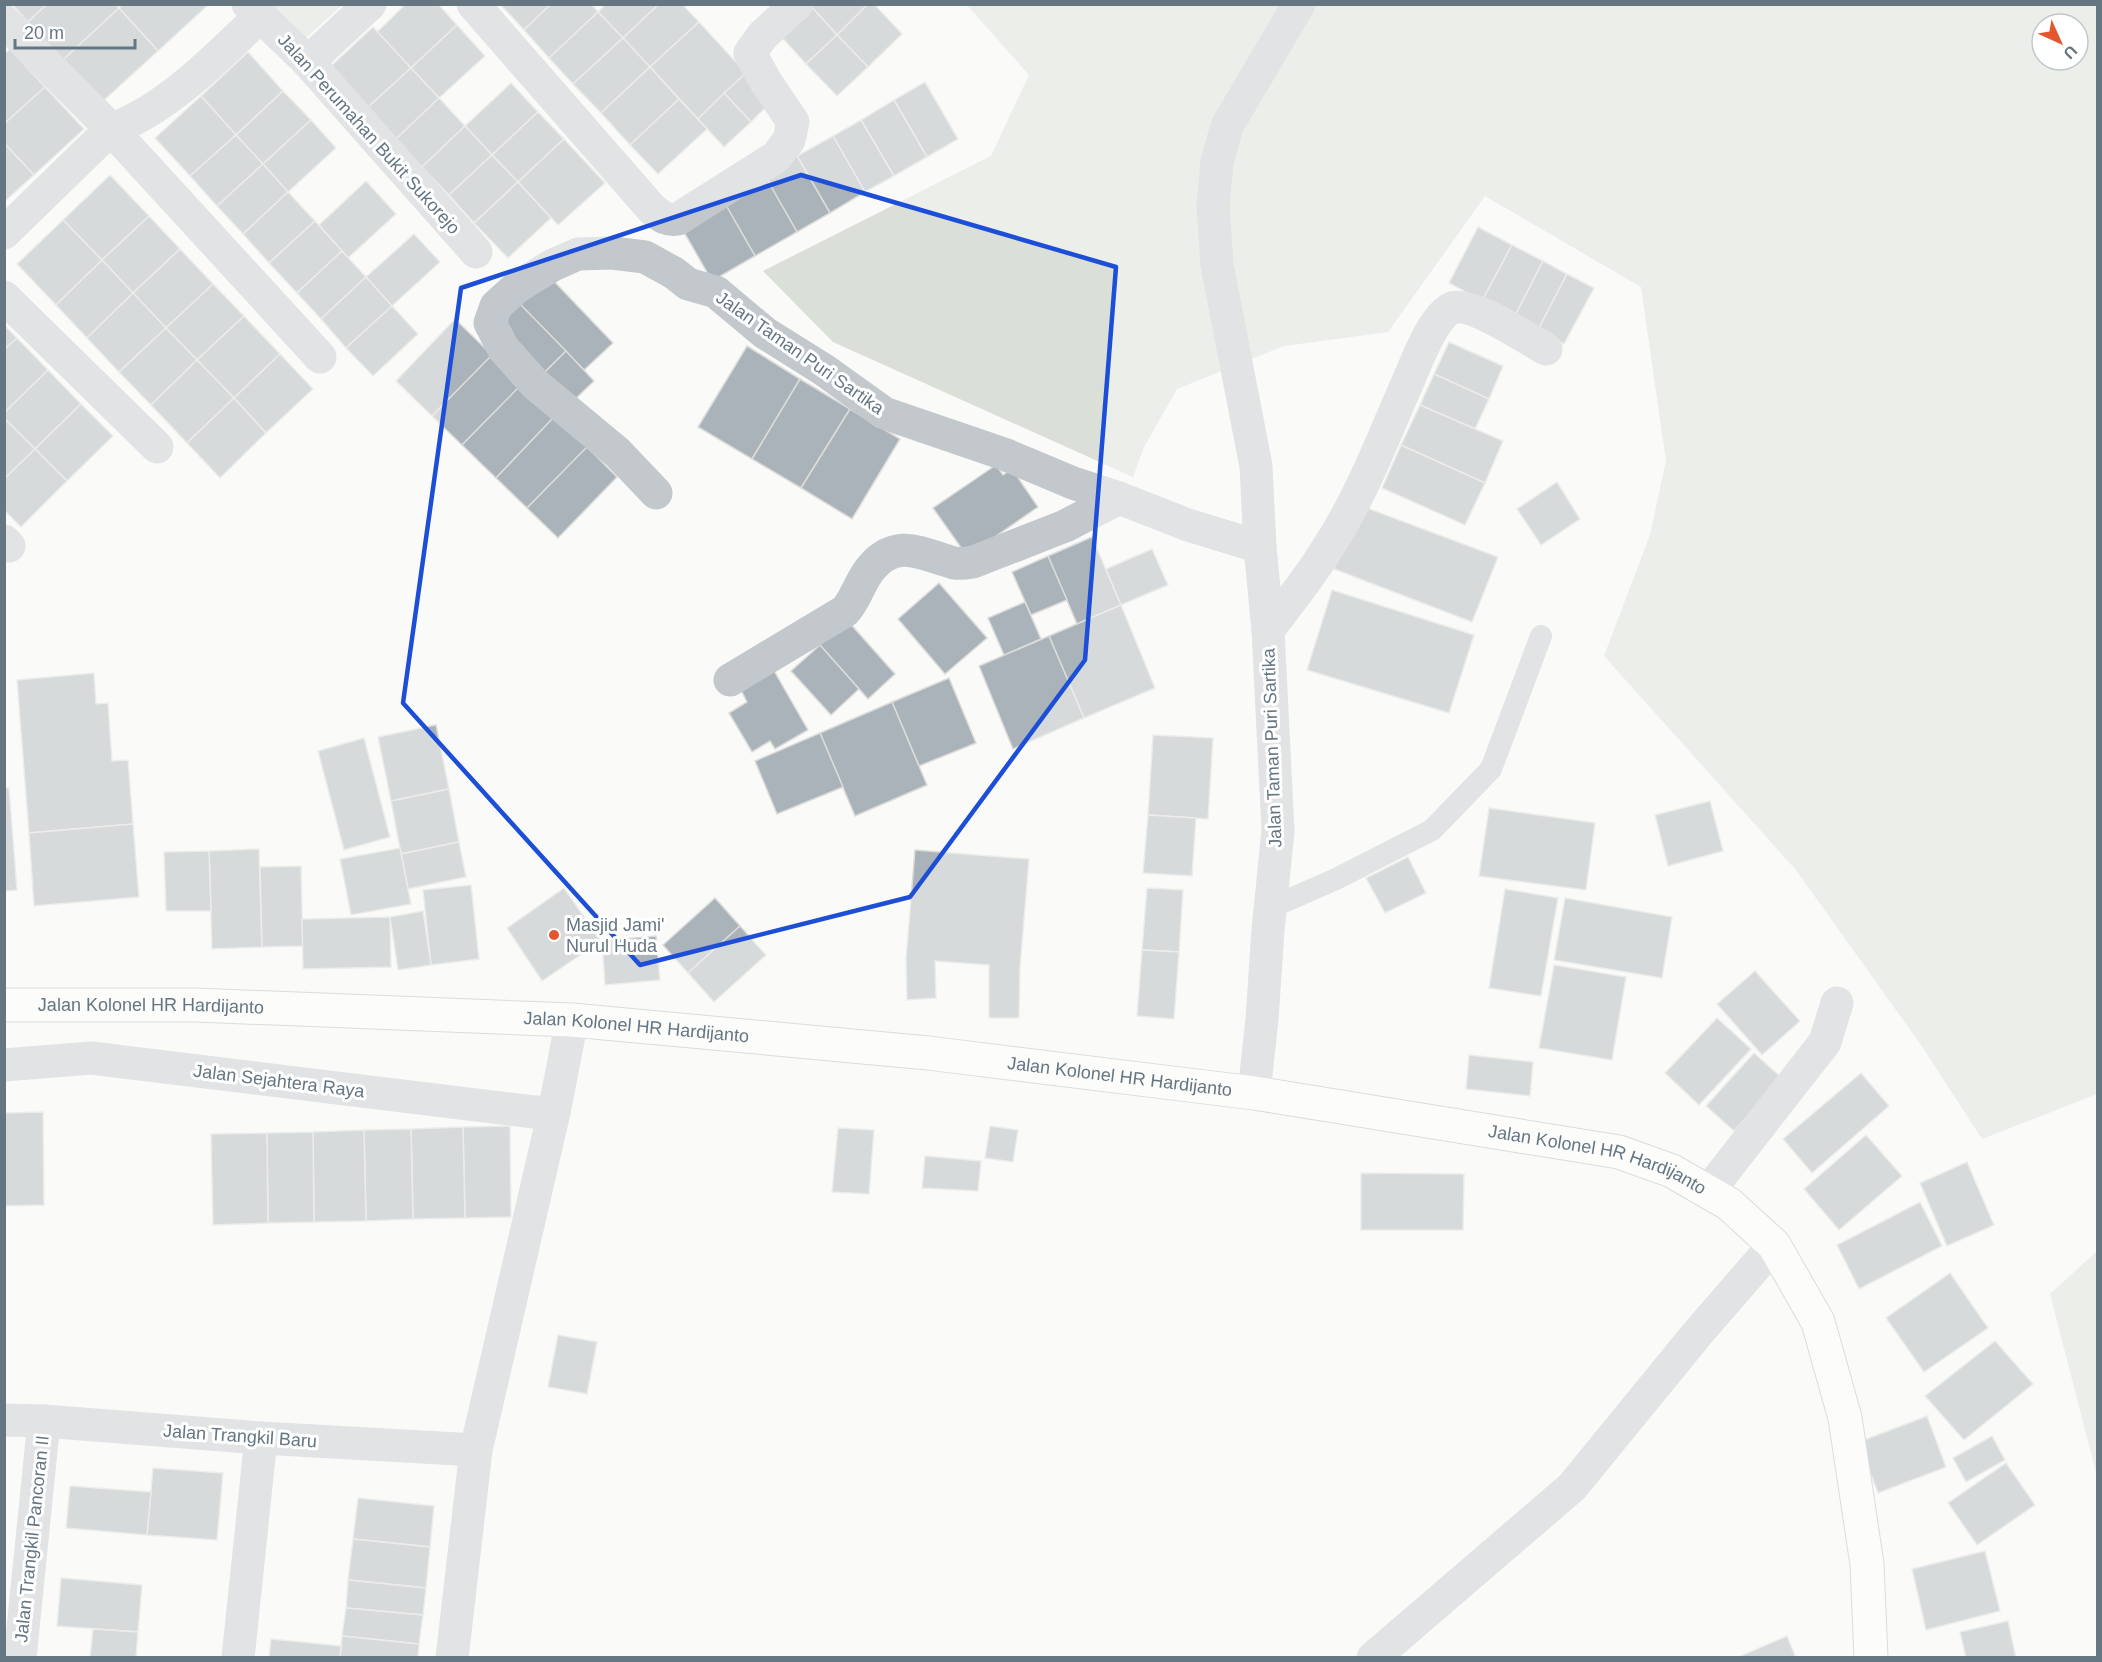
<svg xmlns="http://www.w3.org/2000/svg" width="2102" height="1662" font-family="Helvetica,sans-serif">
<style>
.green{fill:#dadfd7;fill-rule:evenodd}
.building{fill:#aab3b9;stroke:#dcdcda;stroke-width:1.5}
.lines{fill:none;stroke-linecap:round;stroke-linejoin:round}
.secondary-casing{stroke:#b3babf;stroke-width:35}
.service{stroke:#c3c8cc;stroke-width:22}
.minor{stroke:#c3c8cc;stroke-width:33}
.secondary{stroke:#fff;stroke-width:33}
.marked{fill:none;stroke:#1d4ed8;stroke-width:4.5;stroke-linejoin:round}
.poi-dot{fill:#e4572e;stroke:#fff;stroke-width:2}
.labels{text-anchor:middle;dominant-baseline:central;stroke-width:6;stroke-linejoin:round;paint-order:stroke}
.street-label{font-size:18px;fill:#657683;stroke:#fff}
.poi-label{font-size:18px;fill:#657683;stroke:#fff;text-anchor:start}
</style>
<rect width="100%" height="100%" fill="#fafaf8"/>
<g class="green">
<path d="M271 5H342L304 40Z"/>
<path d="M967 5H2097V1094L1982 1139 1921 1045 1796 870 1604 656 1650 535 1666 461 1641 287 1485 196 1388 332 1284 346 1177 389 1144 447 1133 477 833 342 763 271 991 156 1029 75ZM2042 24H2078V60H2042Z"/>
<path d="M2097 1251V1476L2050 1294Z"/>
</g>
<g class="building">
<path d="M12 4H47L28 22Z"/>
<path d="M47 4H115L119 8 63 60 28 22Z"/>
<path d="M123 4H207L208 5 158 51 119 8Z"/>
<path d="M406 4H438L457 25 411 68 377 32Z"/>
<path d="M500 4H551L524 30Z"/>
<path d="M551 4H591L598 12 549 58 524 30Z"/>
<path d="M606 4H659L623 38 598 12Z"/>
<path d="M659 4H682L699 22 650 67 623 38Z"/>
<path d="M809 4H868L837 35Z"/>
<path d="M809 4 837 35 806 64 778 33Z"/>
<path d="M868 4H874L902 34 868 67 837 35Z"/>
<path d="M119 8 158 51 102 102 63 60Z"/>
<path d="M598 12 623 38 573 84 549 58Z"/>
<path d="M699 22 746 73 698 119 650 67Z"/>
<path d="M457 25 485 56 439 98 411 68Z"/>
<path d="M373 27 411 68 367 108 329 68Z"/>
<path d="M837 35 868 67 837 96 806 64Z"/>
<path d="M623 38 650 67 601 113 573 84Z"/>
<path d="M10 49 45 87 4 124V54Z"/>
<path d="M248 52 283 91 236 135 201 96Z"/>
<path d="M650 67 679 99 630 145 601 113Z"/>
<path d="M411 68 439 98 396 139 367 108Z"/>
<path d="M746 73 772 101 751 122 724 93Z"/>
<path d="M925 82 958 139 927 157 894 100Z"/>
<path d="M511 83 538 112 492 155 465 126Z"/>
<path d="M45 87 84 129 34 175 4 143V124Z"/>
<path d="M283 91 311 120 263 164 236 135Z"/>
<path d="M724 93 751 122 724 147 698 119Z"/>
<path d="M201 96 236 135 190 176 155 138Z"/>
<path d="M439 98 465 126 422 167 396 139Z"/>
<path d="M679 99 707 129 658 174 630 145Z"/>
<path d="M894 100 927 157 894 176 861 120Z"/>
<path d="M538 112 564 139 518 182 492 155Z"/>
<path d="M311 120 336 148 288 192 263 164Z"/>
<path d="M861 120 894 176 865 192 833 136Z"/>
<path d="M465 126 492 155 449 195 422 167Z"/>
<path d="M236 135 263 164 217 206 190 176Z"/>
<path d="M833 136 865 192 830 213 797 156Z"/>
<path d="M564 139 605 183 558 225 518 182Z"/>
<path d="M4 143 34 175 4 202Z"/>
<path d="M492 155 518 182 474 223 449 195Z"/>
<path d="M797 156 830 213 797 232 765 176Z"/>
<path d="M263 164 288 192 243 234 217 206Z"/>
<path d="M110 175 149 216 102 260 63 220Z"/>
<path d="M765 176 797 232 755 256 723 200Z"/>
<path d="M366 181 396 214 348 258 319 225Z"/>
<path d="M518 182 551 218 508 258 474 223Z"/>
<path d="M288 192 315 221 269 263 243 234Z"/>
<path d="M723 200 755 256 712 281 680 225Z"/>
<path d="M149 216 180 249 133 293 102 260Z"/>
<path d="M63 220 102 260 56 305 17 264Z"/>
<path d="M315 221 342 251 297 293 269 263Z"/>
<path d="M1478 227 1512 245 1482 301 1449 283Z"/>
<path d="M414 234 440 262 392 306 366 277Z"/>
<path d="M1512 245 1543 261 1514 318 1482 301Z"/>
<path d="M180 249 213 284 166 328 133 293Z"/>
<path d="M342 251 366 277 321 319 297 293Z"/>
<path d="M102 260 133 293 87 338 56 305Z"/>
<path d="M1543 261 1567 274 1538 330 1514 318Z"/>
<path d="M547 274 613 343 584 370 518 302Z"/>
<path d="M1567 274 1594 288 1564 344 1538 330Z"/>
<path d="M366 277 392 306 346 348 321 319Z"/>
<path d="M213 284 244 316 197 360 166 328Z"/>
<path d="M133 293 166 328 119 372 87 338Z"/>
<path d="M518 302 566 351 542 375 494 325Z"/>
<path d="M392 306 418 334 373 376 346 348Z"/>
<path d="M244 316 280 354 234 398 197 360Z"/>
<path d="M455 319 492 355 432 416 396 381Z"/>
<path d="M4 325 17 338 4 350Z"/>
<path d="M166 328 197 360 151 405 119 372Z"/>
<path d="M17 338 48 370 4 413V350Z"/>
<path d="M1449 342 1503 366 1489 399 1434 374Z"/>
<path d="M747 346 800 379 752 459 698 427Z"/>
<path d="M566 351 594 381 570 404 542 375Z"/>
<path d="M280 354 313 389 266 433 234 398Z"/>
<path d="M492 355 522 384 462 445 432 416Z"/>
<path d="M197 360 234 398 187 443 151 405Z"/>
<path d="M48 370 81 404 35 449 4 418V413Z"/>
<path d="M1434 374 1489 399 1475 429 1420 405Z"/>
<path d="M800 379 850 409 801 488 752 459Z"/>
<path d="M522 384 555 416 496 478 462 445Z"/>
<path d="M234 398 266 433 220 478 187 443Z"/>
<path d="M81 404 113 436 67 481 35 449Z"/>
<path d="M1420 405 1503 441 1485 483 1401 445Z"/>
<path d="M850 409 900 439 852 519 801 488Z"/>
<path d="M555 416 587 447 527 508 496 478Z"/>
<path d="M4 418 35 449 4 479Z"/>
<path d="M1401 445 1485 483 1465 525 1382 488Z"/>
<path d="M587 447 617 477 558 538 527 508Z"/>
<path d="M35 449 67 481 21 527 4 510V479Z"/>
<path d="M996 465 1003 475 1012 469 1038 507 967 556 933 508Z"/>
<path d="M1557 482 1580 519 1541 545 1517 509Z"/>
<path d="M1359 505 1498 557 1472 622 1334 569Z"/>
<path d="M1092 537 1121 605 1077 624 1048 556Z"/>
<path d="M1152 549 1168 585 1121 605 1106 569Z"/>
<path d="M1048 556 1067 600 1031 615 1012 572Z"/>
<path d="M939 583 987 638 945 674 898 619Z"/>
<path d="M1332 590 1474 635 1449 713 1307 670Z"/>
<path d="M1025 602 1041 639 1004 655 988 618Z"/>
<path d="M1121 605 1155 688 1084 718 1049 636Z"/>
<path d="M847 620 895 674 868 699 820 645Z"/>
<path d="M1049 636 1084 718 1013 749 979 666Z"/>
<path d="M820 645 859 689 831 715 791 671Z"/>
<path d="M773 669 808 730 775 749 770 741 752 752 729 713 747 702 740 688Z"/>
<path d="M94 673 96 704 108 703 112 761 128 760 133 824 29 833 17 680Z"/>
<path d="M949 678 976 743 919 766 892 702Z"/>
<path d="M892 702 927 785 855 816 820 733Z"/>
<path d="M436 725 449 789 391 801 378 737Z"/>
<path d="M820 733 843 787 777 814 755 761Z"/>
<path d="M1153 735 1213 738 1208 819 1148 815Z"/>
<path d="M364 738 390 837 344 850 318 751Z"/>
<path d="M4 788H9L17 890 4 891Z"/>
<path d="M449 789 459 842 401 854 391 801Z"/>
<path d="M1710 801 1723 851 1668 866 1655 815Z"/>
<path d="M1489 808 1595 823 1586 890 1479 876Z"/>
<path d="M1148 815 1196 818 1192 876 1143 873Z"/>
<path d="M133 824 139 897 34 906 29 833Z"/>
<path d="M459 842 466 877 408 889 401 854Z"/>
<path d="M400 848 411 904 351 915 340 859Z"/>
<path d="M259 849 262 947 212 949 209 851Z"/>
<path d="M915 850 1029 859 1020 968 1019 1018H989V965L935 961 936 998 907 1000 906 959Z"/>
<path d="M209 851 211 911H166L164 852Z"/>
<path d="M1408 857 1426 893 1385 913 1366 878Z"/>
<path d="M301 866 303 946 262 947 260 867Z"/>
<path d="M471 885 479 959 431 965 423 890Z"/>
<path d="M564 888 601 941 542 981 507 928Z"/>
<path d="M1147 888 1183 890 1179 952 1142 950Z"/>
<path d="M1505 889 1558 898 1541 996 1489 988Z"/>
<path d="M715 898 740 926 688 973 663 945Z"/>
<path d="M1565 898 1672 917 1662 978 1554 960Z"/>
<path d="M423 911 431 965 398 970 390 917Z"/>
<path d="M390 917 391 967 303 969 302 919Z"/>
<path d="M740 926 766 955 714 1002 688 973Z"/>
<path d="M656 936 660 980 605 985 602 941Z"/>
<path d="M1142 950 1179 952 1174 1019 1137 1016Z"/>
<path d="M1554 965 1626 977 1612 1060 1539 1048Z"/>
<path d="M1755 971 1800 1021 1762 1055 1717 1004Z"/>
<path d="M1717 1018 1751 1049 1699 1105 1665 1073Z"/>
<path d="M1754 1053 1782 1078 1734 1131 1706 1106Z"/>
<path d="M1469 1055 1533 1062 1530 1096 1466 1089Z"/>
<path d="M1861 1073 1889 1106 1812 1173 1783 1139Z"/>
<path d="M43 1112 44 1205 4 1206V1113Z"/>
<path d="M510 1126 511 1217 465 1218 463 1127Z"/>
<path d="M990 1126 1018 1130 1013 1162 985 1158Z"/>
<path d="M463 1127 465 1218 413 1219 411 1129Z"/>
<path d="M838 1128 874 1130 869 1194 832 1192Z"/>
<path d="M411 1129 413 1219 366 1221 364 1130Z"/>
<path d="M364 1130 366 1221 314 1222 313 1132Z"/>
<path d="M313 1132 314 1222 268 1223 267 1133Z"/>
<path d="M267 1133 268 1223 213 1225 211 1134Z"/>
<path d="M1866 1135 1902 1176 1839 1230 1804 1189Z"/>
<path d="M925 1156 981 1161 978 1191 922 1188Z"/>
<path d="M1967 1162 1994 1225 1947 1246 1920 1183Z"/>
<path d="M1361 1173 1464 1174 1463 1230H1361Z"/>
<path d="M1920 1202 1942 1246 1859 1289 1837 1245Z"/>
<path d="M1950 1273 1988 1328 1924 1372 1886 1318Z"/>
<path d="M558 1335 597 1342 587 1394 548 1387Z"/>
<path d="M1995 1341 2033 1384 1964 1440 1925 1396Z"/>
<path d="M1927 1416 1946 1467 1878 1493 1859 1442Z"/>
<path d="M1992 1436 2005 1460 1966 1482 1953 1458Z"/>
<path d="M2006 1463 2035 1505 1977 1545 1948 1503Z"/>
<path d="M153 1468 223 1473 217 1540 147 1535Z"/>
<path d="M70 1486 151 1492 147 1535 66 1528Z"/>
<path d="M358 1498 434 1506 430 1547 353 1539Z"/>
<path d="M353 1539 430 1547 426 1588 348 1580Z"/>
<path d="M1985 1551 2000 1611 1926 1630 1912 1569Z"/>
<path d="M61 1578 142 1585 138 1632 57 1626Z"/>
<path d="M348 1580 426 1588 423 1615 346 1608Z"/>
<path d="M346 1608 423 1615 419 1644 342 1636Z"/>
<path d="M2008 1621 2016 1658H1966L1960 1632Z"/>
<path d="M93 1629 138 1632 136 1658H90Z"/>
<path d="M342 1636 419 1644 418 1658H340Z"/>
<path d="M1787 1636 1796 1658H1736Z"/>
<path d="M271 1639 341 1646 340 1658H269Z"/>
</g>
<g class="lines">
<g class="secondary-casing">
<g id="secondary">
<path id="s1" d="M4 1005H196L572 1020 928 1053 1254 1093 1619 1152 1672 1171 1729 1204 1774 1245 1818 1322 1845 1418 1867 1564 1871 1658"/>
</g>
</g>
<path class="service" d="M1270 908 1336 879 1432 830 1491 769 1541 636"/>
<g class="minor">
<path d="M248 4 308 62 476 252"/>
<path d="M473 4 652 209C661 216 666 221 678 219L776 157 789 140 793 122 766 82 750 53 763 35 797 4"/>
<path d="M4 21 111 129 320 357"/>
<path d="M308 62 370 4"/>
<path d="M4 233 111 129C164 112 220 55 260 16"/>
<path d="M4 297 157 447"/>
<path d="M656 493 618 453 535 384 503 348 490 323 496 306 517 287 553 265 578 254 612 253 645 257 674 273 688 284 716 292 765 333 824 370 884 413 1004 454 1073 483 1119 498 1188 525 1260 547"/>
<path d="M4 541 9 546"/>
<path d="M1268 630C1288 604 1310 577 1327 549 1362 496 1384 435 1410 377 1417 360 1434 316 1452 308 1471 301 1528 339 1546 349"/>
<path d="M730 680 845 611C857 598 860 580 872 567 898 537 924 555 954 563 960 564 967 563 973 562L1065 526 1119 498"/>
<path d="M4 1065 91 1058 534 1112H554"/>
<path d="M1254 1093 1262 1019 1268 930 1278 831 1268 630 1260 547 1256 466 1217 265 1213 206 1217 162 1227 126 1299 4"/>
<path d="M1708 1192 1825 1042 1837 1003"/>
<path d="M4 1420 44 1421 261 1438 476 1450"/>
<path d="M20 1658 44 1421"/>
<path d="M238 1658 261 1438"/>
<path d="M452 1658 476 1450 554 1112 572 1020"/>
<path d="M1373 1658 1572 1487 1697 1334 1774 1245"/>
</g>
<use href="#secondary" class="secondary"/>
</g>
<path d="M0 0H2102V1662H0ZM801 175 1116 267 1085 660 910 897 640 965 403 703 461 288Z" fill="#fafaf8" fill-opacity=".55" fill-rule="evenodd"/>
<path class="marked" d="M801 175 1116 267 1085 660 910 897 640 965 403 703 461 288Z"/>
<circle class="poi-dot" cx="554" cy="935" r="6"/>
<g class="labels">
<g class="street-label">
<text transform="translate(369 134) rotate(48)">Jalan Perumahan Bukit Sukorejo</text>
<text transform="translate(800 353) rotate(35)">Jalan Taman Puri Sartika</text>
<text transform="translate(1272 748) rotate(-92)">Jalan Taman Puri Sartika</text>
<text stroke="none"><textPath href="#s1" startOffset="147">Jalan Kolonel HR Hardijanto</textPath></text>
<text stroke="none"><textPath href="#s1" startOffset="633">Jalan Kolonel HR Hardijanto</textPath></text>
<text stroke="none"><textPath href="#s1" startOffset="1119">Jalan Kolonel HR Hardijanto</textPath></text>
<text transform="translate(279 1081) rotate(7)">Jalan Sejahtera Raya</text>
<text stroke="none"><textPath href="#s1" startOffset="1605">Jalan Kolonel HR Hardijanto</textPath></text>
<text transform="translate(240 1436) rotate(4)">Jalan Trangkil Baru</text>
<text transform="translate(32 1539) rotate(-84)">Jalan Trangkil Pancoran II</text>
</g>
<g class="poi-label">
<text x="566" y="925">Masjid Jami'<tspan x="566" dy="21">Nurul Huda</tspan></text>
</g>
</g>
<rect width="2102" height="1662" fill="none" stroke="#657683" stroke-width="12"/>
<g transform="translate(2060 42) rotate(135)"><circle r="28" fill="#ffffff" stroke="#c1c8cd" stroke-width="1.5"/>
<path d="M0-4.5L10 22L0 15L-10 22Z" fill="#e4572e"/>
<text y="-9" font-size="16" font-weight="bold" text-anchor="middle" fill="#657683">U</text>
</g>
<path d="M15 39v9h120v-9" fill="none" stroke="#657683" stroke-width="3"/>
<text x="24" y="39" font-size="18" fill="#657683" stroke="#ffffff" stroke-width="4.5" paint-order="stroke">20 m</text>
</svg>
